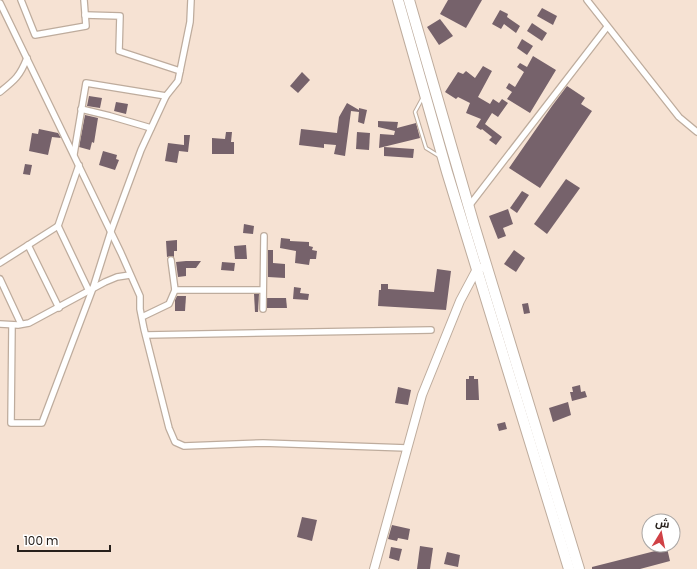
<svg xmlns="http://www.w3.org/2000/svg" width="697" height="569" font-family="Poppins,Cairo,sans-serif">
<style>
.building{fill:#76626b}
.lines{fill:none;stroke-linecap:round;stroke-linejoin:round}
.lane-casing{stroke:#beac9d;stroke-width:4.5}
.street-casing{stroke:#beac9d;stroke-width:8}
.secondary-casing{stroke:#beac9d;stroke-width:10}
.highway-casing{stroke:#beac9d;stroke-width:12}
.lane{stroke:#fff;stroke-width:2.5}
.street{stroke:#fff;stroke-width:5.5}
.secondary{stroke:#fff;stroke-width:8}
.highway{stroke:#fff;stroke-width:10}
</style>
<rect width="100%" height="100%" fill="#f6e2d3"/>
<g class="building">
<path d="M448 0H482L466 28 440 14Z"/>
<path d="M542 8 557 16 553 25 537 16Z"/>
<path d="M500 10 508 14 507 17 520 26 516 33 504 24 501 29 492 24Z"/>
<path d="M440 19 453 36 439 45 427 27Z"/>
<path d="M532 23 547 33 542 41 527 31Z"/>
<path d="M522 39 533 46 527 55 517 48Z"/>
<path d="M533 56 556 70 530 113 507 99 512 92 506 88 509 83 515 87 524 72 517 67 520 63 527 67Z"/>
<path d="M483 66 492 71 478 97 490 104 493 99 499 103 502 99 508 103 498 117 492 113 485 124 502 137 496 145 489 140 492 137 482 129 481 130 476 127 481 119 466 113 470 103 458 97 456 99 445 92 458 72 463 74 466 71 475 78Z"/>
<path d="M302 72 310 80 298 93 290 86Z"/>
<path d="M567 86 585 98 581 104 592 111 540 188 509 168 552 106Z"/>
<path d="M89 96 102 98 100 108 87 106Z"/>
<path d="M116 102 128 104 126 114 114 111Z"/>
<path d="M347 103 359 110V108L367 110 364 124 358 122 359 112 351 111 345 156 334 154 336 145 324 144V148L299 145 301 129 337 133 339 117Z"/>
<path d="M85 115 98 118 94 143 92 142 90 150 79 147Z"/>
<path d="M378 121 398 122 397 128 416 123 420 138 379 148 380 134 394 135 395 131 378 127Z"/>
<path d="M39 129 58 133 61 138 52 137 48 155 29 151 32 133 38 134Z"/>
<path d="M226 132H232L231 142H234V154H212V138L225 139Z"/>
<path d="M357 132 370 133 369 150 356 149Z"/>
<path d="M184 135H190L188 152 179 151 177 163 165 161 168 143 184 145Z"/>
<path d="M384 147 414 149 413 158 384 156Z"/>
<path d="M103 151 117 155 116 159 119 160 115 170 99 165Z"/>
<path d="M25 164 32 165 30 175 23 174Z"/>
<path d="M566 179 580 188 547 234 534 224Z"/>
<path d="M522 191 529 195 517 213 510 208Z"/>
<path d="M508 209 513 224 503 228 506 236 498 239 489 216Z"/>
<path d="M244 224 254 226 253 234 243 233Z"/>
<path d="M281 238 290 239V241L309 242V246L313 247 312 250 317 251 316 259H310L309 265 295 263 296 251 280 248Z"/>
<path d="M177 240V251H174V257L171 256 167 257 166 241Z"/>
<path d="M246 245 247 259H235L234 246Z"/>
<path d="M268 250H273V263L285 264V278L268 277Z"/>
<path d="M514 250 525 258 516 272 504 264Z"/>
<path d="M186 261H201L196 268H186V276L178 277 176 262Z"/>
<path d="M222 262 235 263 234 271 221 270Z"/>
<path d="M437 269 451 271 446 310 378 306 379 290H381V284H388V289L434 292Z"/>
<path d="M294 287 301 288 300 293 309 294 308 300 293 299Z"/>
<path d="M254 294H259L258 312H255Z"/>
<path d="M177 296H186L185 311H175V300Z"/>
<path d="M267 298H286L287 308H267Z"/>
<path d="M528 303 530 313 524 314 522 304Z"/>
<path d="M469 376H474V379H478L479 400H466V379H469Z"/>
<path d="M580 385 581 392 585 391 587 397 572 401 570 392H573L572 387Z"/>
<path d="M398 387 411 390 408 405 395 403Z"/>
<path d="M568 402 571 415 553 422 549 408Z"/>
<path d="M505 422 507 429 499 431 497 424Z"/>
<path d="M302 517 317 520 312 541 297 537Z"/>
<path d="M392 525 410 529 408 540 398 538 397 541 388 539Z"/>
<path d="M420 546 433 548 430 569H417Z"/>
<path d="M391 547 402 549 399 561 389 558Z"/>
<path d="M667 548 670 561 640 569H592V567Z"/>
<path d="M447 552 460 555 458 567 444 564Z"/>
</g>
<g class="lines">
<g class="lane-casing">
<path id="lane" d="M422 99 415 112 426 148 439 156"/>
</g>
<g class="street-casing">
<g id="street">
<path d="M21 0 35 35 86 26 84 0"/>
<path d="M587 0 679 117 697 132"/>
<path d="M0 3 121 253 140 296V309L144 329 169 428 175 442 184 446 263 443 407 448"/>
<path d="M85 15 120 16 119 51 180 71"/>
<path d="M0 92C15 80 20 76 27 58"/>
<path d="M81 109 110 116 151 128"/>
<path d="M74 154 86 83 166 96"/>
<path d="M79 165 58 226 89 291"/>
<path d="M469 206 607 27"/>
<path d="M28 245 59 308"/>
<path d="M0 263 58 226"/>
<path d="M0 279 21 324"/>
<path d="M175 290H263"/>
<path d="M263 309 264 236"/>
<path d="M144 316 169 304 175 290 171 260"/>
<path d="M0 324 18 325 29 323 105 282 117 277 130 275"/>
<path d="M12 325 11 423H42L93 288 111 231 141 150 166 96 178 81 190 22 191 0"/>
<path d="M146 335 431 330"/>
</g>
</g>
<g class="secondary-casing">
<path id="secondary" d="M374 569 422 395 460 301 477 269 480 268"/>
</g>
<g class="highway-casing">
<g id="highway">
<path d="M398 0 447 172 569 569"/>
<path d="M409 0 474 225 579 569"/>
</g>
</g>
<use href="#lane" class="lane"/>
<use href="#street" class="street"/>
<use href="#secondary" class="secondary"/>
<use href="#highway" class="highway"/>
</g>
<g transform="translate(661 533) rotate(10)"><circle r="19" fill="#ffffff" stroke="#a9a6a4"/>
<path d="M0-3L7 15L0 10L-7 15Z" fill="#d04146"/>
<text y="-6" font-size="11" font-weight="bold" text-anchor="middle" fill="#27201b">ش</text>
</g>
<path d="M18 545v6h92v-6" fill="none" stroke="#27201b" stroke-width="2"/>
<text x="24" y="545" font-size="12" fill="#27201b" stroke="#ffffff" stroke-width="3" paint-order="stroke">100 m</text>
</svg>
